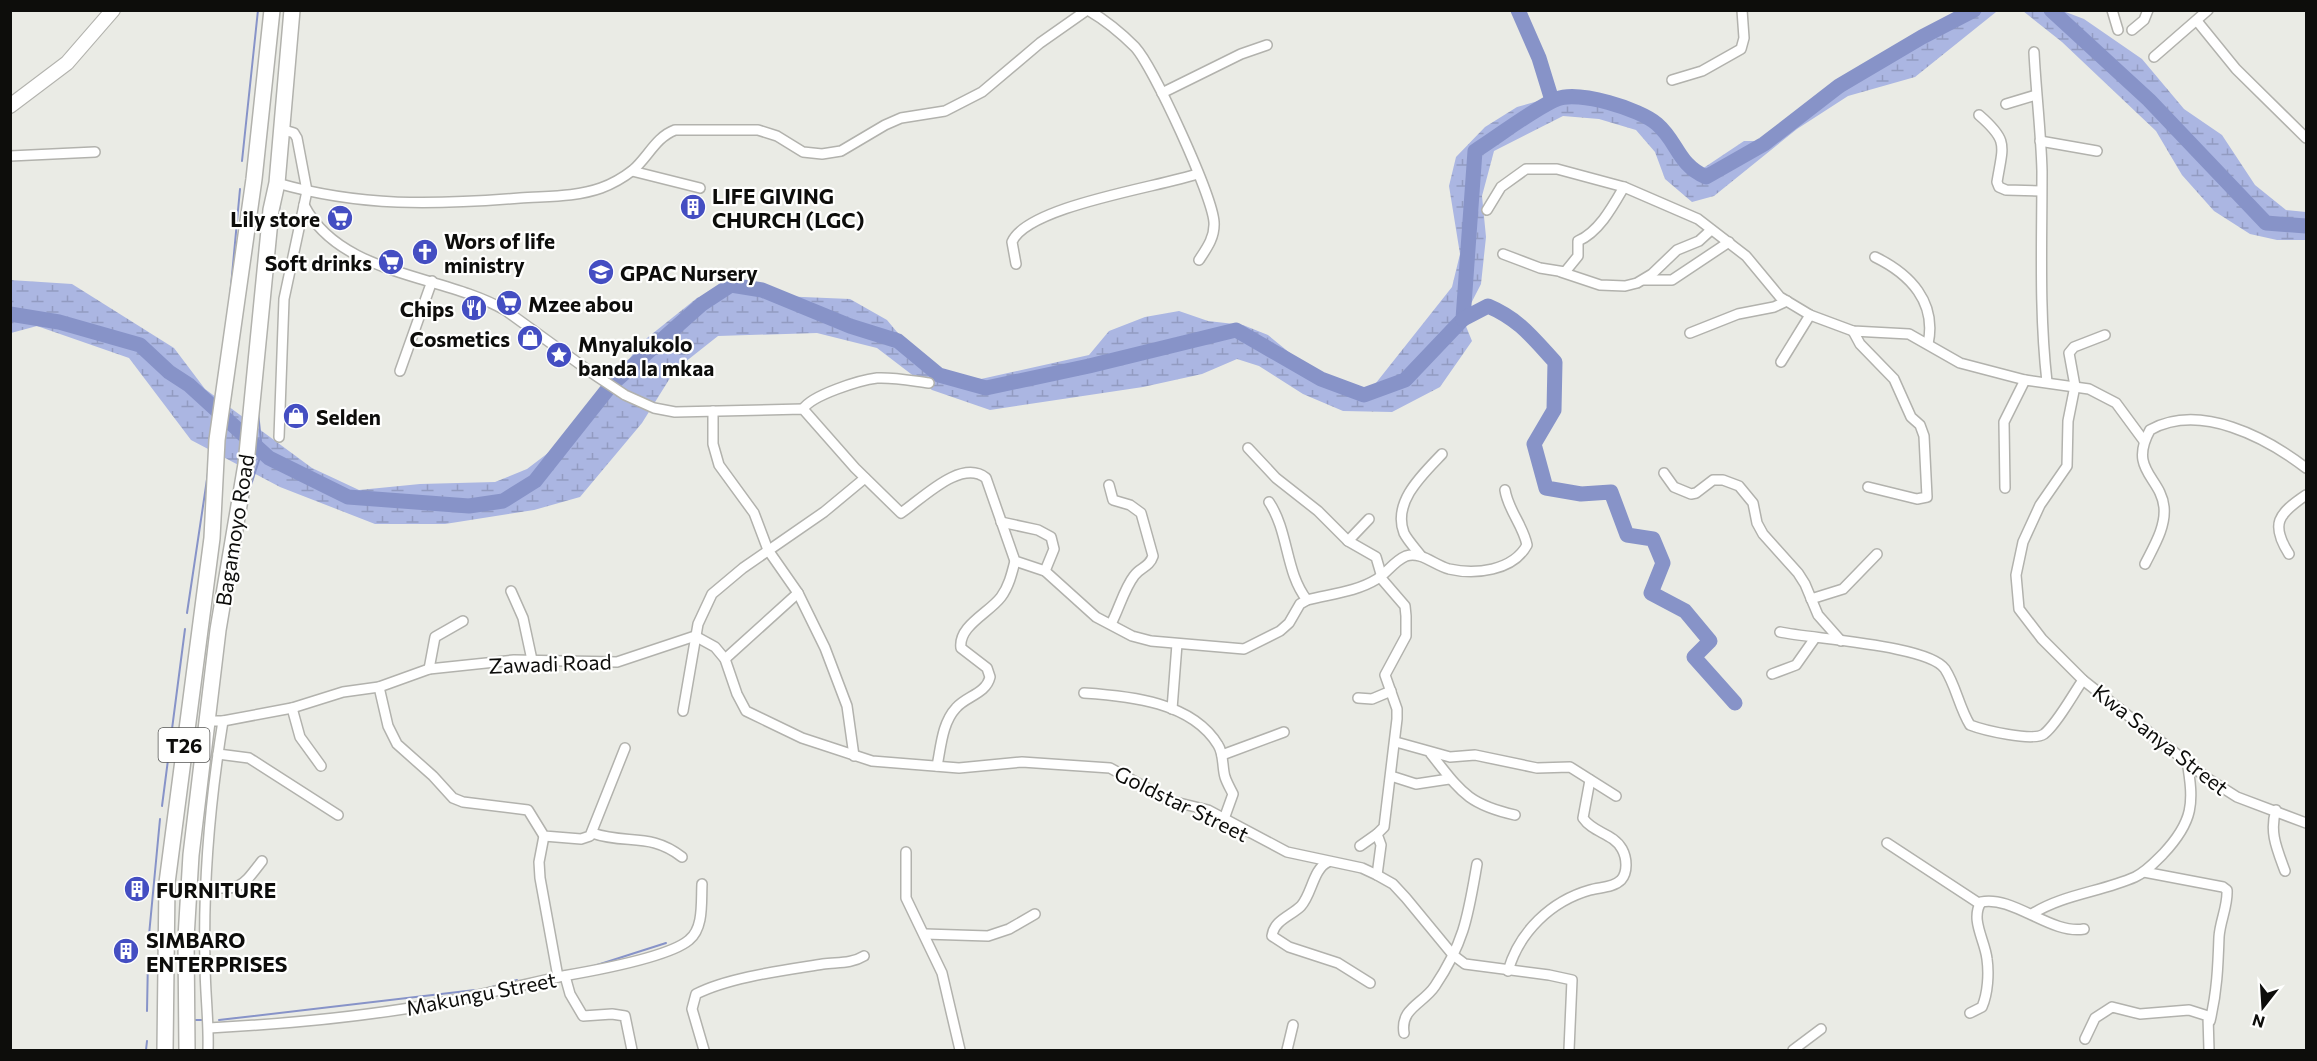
<svg xmlns="http://www.w3.org/2000/svg" width="2317" height="1061" font-family="Commissioner,sans-serif">
<style>
.wetland{fill:url(#wetland-marsh)}
.lines{fill:none;stroke-linecap:round;stroke-linejoin:round}
.stream{stroke:#8793c8;stroke-width:2}
.river{stroke:#8793c8;stroke-width:15}
.minor-casing{stroke:#b2b2ad;stroke-width:12}
.secondary-casing{stroke:#b2b2ad;stroke-width:16}
.trunk-casing{stroke:#b2b2ad;stroke-width:18}
.minor{stroke:#fff;stroke-width:9}
.secondary{stroke:#fff;stroke-width:14}
.trunk{stroke:#fff;stroke-width:15}
.labels{text-anchor:middle;dominant-baseline:central;stroke-width:4.5;stroke-linejoin:round;paint-order:stroke}
.shield{fill:#fffffe;stroke:#565654;stroke-width:1.5}
.shield-label{font-size:20px;font-weight:bold;fill:#0d0d0b}
.poi-label{font-size:21px;font-weight:bold;fill:#0d0d0b;stroke:#fffffe;text-anchor:start}
.street-label{font-size:21px;fill:#0d0d0b;stroke:#fffffe}
</style>
<defs>
<pattern id="wetland-marsh" width="20" height="14" patternUnits="userSpaceOnUse" patternTransform="scale(1.5)"><rect width="20" height="14" fill="#abb6e2"/><path d="M1 5h8M5 5V1M11 12h8M15 12V8" fill="none" stroke="#929bc1"/></pattern>
</defs>
<rect width="100%" height="100%" fill="#eaebe5"/>
<g class="wetland">
<path d="M1963 11H2008L1996 12 1915 77 1848 96 1797 129 1714 196 1692 202 1665 179 1655 152 1636 130 1599 119 1563 116 1494 151 1482 196 1486 237 1481 284 1463 319 1472 341 1440 387 1392 412 1343 411 1303 394 1259 366 1237 359 1202 374 1143 387 990 410 932 390 877 348 817 333 718 336 675 370 642 423 580 497 534 510 445 524H375L280 487 191 440 129 358 37 326 11 333 10 280 72 284 174 348 205 389 312 468 359 490 420 484 495 482 527 469 573 434 642 342 697 298 724 289 755 295 850 299 887 320 897 332 946 374 981 379 1089 355 1109 331 1145 317 1179 311 1208 321 1243 325 1268 335 1307 367 1348 390 1372 388 1452 287 1460 254 1449 186 1456 157 1485 127 1517 107 1563 94 1601 98 1654 121 1693 175 1744 141H1768L1835 87 1891 59 1906 44 1929 36Z"/>
<path d="M2023 11H2063L2084 19 2142 59 2184 109 2222 135 2255 185 2286 210 2306 212V240H2277L2250 234 2214 211 2182 175 2156 131 2062 42Z"/>
</g>
<g class="lines">
<g class="stream">
<path d="M242 161 258 10"/>
<path d="M278 216 280 204"/>
<path d="M230 297 240 189"/>
<path d="M249 491 262 451 258 412"/>
<path d="M187 613 209 466"/>
<path d="M162 806 185 629"/>
<path d="M149 935 160 819"/>
<path d="M594 966 666 943"/>
<path d="M488 988 517 980"/>
<path d="M147 1011 148 958"/>
<path d="M194 1020H202"/>
<path d="M219 1020 475 990"/>
<path d="M146 1050 147 1041"/>
</g>
<g class="river">
<path d="M1518 10 1539 58 1551 97"/>
<path d="M2051 10 2149 100 2266 223 2306 226"/>
<path d="M10 314 59 322 140 345 169 372 189 385 269 458 348 497 469 506 503 501 535 481 611 385 702 304 731 285 762 290 850 326 898 341 939 375 986 388 1089 366 1236 330 1321 379 1364 395 1405 380 1463 319 1475 151C1499 136 1533 109 1557 99 1578 90 1640 109 1657 124 1678 142 1677 164 1706 177L1764 144 1839 86 1922 37 1974 10"/>
<path d="M1463 319 1488 306C1519 319 1533 338 1555 362L1554 410 1534 444 1546 488 1581 494 1611 492 1627 535 1653 539 1663 563 1651 593 1685 611 1710 641 1694 657 1735 703"/>
</g>
<g class="minor-casing">
<g id="minor">
<path d="M1088 10C1105 20 1121 33 1135 47 1154 68 1212 195 1214 222 1215 237 1207 248 1199 260"/>
<path d="M2112 10 2118 30"/>
<path d="M2197 21 2236 69 2306 138"/>
<path d="M2132 30 2144 20 2148 10"/>
<path d="M2034 52C2036 92 2041 132 2042 171 2042 242 2039 312 2047 382"/>
<path d="M2154 57 2208 10"/>
<path d="M1672 80 1702 71 1741 49 1744 38 1742 10"/>
<path d="M1162 93 1241 54 1267 45"/>
<path d="M2006 104 2036 95"/>
<path d="M1979 115C2009 141 2003 145 1997 182L1999 187 2006 190 2041 191"/>
<path d="M2040 141 2097 151"/>
<path d="M10 156 95 152"/>
<path d="M632 171 700 188"/>
<path d="M277 183C361 207 434 205 520 198 547 196 576 197 601 188 612 184 624 177 633 170 648 157 656 137 675 130H758L777 136 803 152 822 154 841 151 885 125 901 118 945 111 982 92 1040 43 1087 10"/>
<path d="M304 205C340 276 442 274 505 310L592 373 625 395 654 408 675 412 803 409 855 468 901 513C922 499 961 458 986 478L1015 561 1045 571 1096 617 1132 636 1151 641 1244 649 1280 631 1289 623 1300 604 1307 600C1330 594 1356 592 1377 579 1387 573 1394 561 1406 556 1421 551 1434 565 1449 569 1475 575 1513 571 1527 545 1523 525 1508 510 1505 490"/>
<path d="M1487 210 1501 187 1526 169H1557L1624 187 1698 219 1746 256 1780 297 1810 315 1853 331 1909 334 1960 363 2025 380 2089 389 2116 403 2144 441"/>
<path d="M1503 254 1540 268 1565 272 1578 256V241C1599 232 1613 206 1624 187"/>
<path d="M1875 257C1910 274 1937 302 1928 344"/>
<path d="M1016 264 1012 242C1027 206 1159 187 1197 174"/>
<path d="M1561 272 1600 285 1625 286 1637 283 1652 274 1677 250 1699 241 1711 230"/>
<path d="M1644 280H1672L1729 242"/>
<path d="M1853 331 1860 344 1894 379 1911 417 1920 425 1924 436 1927 497 1917 499 1868 487"/>
<path d="M1690 333 1738 314 1774 307 1787 301"/>
<path d="M2105 335 2074 347 2069 353 2075 386 2068 421 2067 466 2040 505 2023 542 2016 575 2019 609 2042 639 2083 680 2207 778 2237 797 2306 823"/>
<path d="M1781 362 1810 315"/>
<path d="M400 371 432 281"/>
<path d="M803 409C812 395 860 380 877 378 894 377 913 381 929 383"/>
<path d="M713 411V444L719 465 754 513 768 550 798 593 825 648 847 706 854 756"/>
<path d="M279 437 284 299 307 191 297 138 294 133 281 129"/>
<path d="M1248 448 1276 478 1318 511 1348 541 1376 557 1381 574"/>
<path d="M1664 473 1674 487 1691 494 1696 493 1713 480H1723L1739 486 1753 503 1757 523 1763 534 1798 573 1805 584 1818 615 1841 641"/>
<path d="M1109 485 1113 500 1130 505 1141 513 1153 556C1149 568 1140 567 1134 576 1124 589 1119 609 1111 624"/>
<path d="M2005 488 2004 422 2025 380"/>
<path d="M1269 502C1289 532 1285 572 1307 600"/>
<path d="M1001 522 1038 530 1051 537 1054 549 1045 571"/>
<path d="M1348 541 1369 519"/>
<path d="M2289 554C2270 524 2278 514 2306 495"/>
<path d="M1421 556C1416 549 1408 541 1404 533 1392 502 1423 474 1442 454"/>
<path d="M2145 564C2154 546 2166 527 2164 507 2161 477 2128 470 2150 430 2200 402 2267 438 2306 468"/>
<path d="M511 591 523 618 532 660"/>
<path d="M1811 599 1843 589 1877 554"/>
<path d="M1780 632C1812 639 1929 645 1945 669 1956 686 1959 707 1970 725 1983 730 2033 742 2044 734 2057 724 2073 694 2083 680"/>
<path d="M725 659 798 593"/>
<path d="M429 669 435 637 463 621"/>
<path d="M1772 674 1796 665 1815 638"/>
<path d="M379 687 388 726 397 744 433 776 453 798 463 802 528 810 544 836 581 839 590 836 625 748"/>
<path d="M1084 693C1130 696 1192 702 1218 745 1224 754 1222 767 1225 777 1227 783 1230 788 1233 794L1224 819"/>
<path d="M1358 698 1372 699 1391 691"/>
<path d="M292 708 300 737 321 766"/>
<path d="M1172 709 1177 644"/>
<path d="M683 711 698 624 712 594 743 568 824 512 865 478"/>
<path d="M206 721H223L292 708 343 692 379 687 429 669 514 660 617 662 695 636 715 647 725 659 737 694 746 711 802 738 872 761 959 768 1022 762 1110 768 1171 801 1208 810 1287 852 1362 868 1377 875 1393 884 1406 898 1453 955 1465 964 1549 975 1572 980 1569 1050"/>
<path d="M1396 742 1450 757 1475 755 1537 768 1570 767 1616 796"/>
<path d="M218 754 249 758 338 815"/>
<path d="M1431 754C1460 790 1466 804 1515 815"/>
<path d="M1222 755 1284 732"/>
<path d="M937 766C941 747 942 723 956 708 966 696 986 694 990 677L987 668 961 648C958 626 989 613 1001 597 1009 586 1012 573 1015 561"/>
<path d="M1391 776 1416 784 1449 779"/>
<path d="M2276 810C2269 832 2277 849 2285 871"/>
<path d="M592 833C627 845 650 832 682 857"/>
<path d="M544 836 539 862 540 878 558 977"/>
<path d="M1887 843 1980 904"/>
<path d="M1360 846 1377 834"/>
<path d="M906 852V898L942 973 960 1050"/>
<path d="M1328 862C1313 869 1312 894 1301 906 1291 916 1274 920 1272 936L1289 947 1338 963 1370 983"/>
<path d="M2144 872 2223 887 2227 890C2228 906 2220 921 2219 937 2218 966 2217 992 2210 1021"/>
<path d="M1377 875 1381 845 1377 834 1384 827 1397 719V709L1385 675 1406 636V616L1405 606 1380 577"/>
<path d="M206 887C242 890 241 888 262 861"/>
<path d="M2032 914C2064 894 2101 892 2135 877 2146 872 2155 862 2163 854 2194 821 2194 803 2187 761"/>
<path d="M925 934 988 936 1009 929 1035 914"/>
<path d="M1508 971C1519 932 1551 901 1590 890 1600 887 1613 888 1621 880 1628 872 1627 858 1622 849 1613 833 1593 833 1583 818L1590 780"/>
<path d="M565 976 570 994 583 1016 612 1014 625 1016 632 1050"/>
<path d="M1970 1013 1982 1007C1988 993 1989 973 1987 959 1985 940 1970 920 1981 902 2013 895 2051 935 2084 929"/>
<path d="M209 1028C285 1024 364 1017 439 1003 481 995 522 985 563 976 592 971 669 957 689 940 704 928 701 902 702 884"/>
<path d="M1404 1033C1400 1008 1423 1004 1435 986 1465 941 1468 915 1477 864"/>
<path d="M2085 1039 2095 1018 2112 1007 2140 1014 2189 1010 2208 1016 2209 1050"/>
<path d="M208 1050C209 1021 205 993 205 963 203 883 210 801 223 721"/>
<path d="M704 1050 692 1009 696 994C729 977 786 970 823 964 837 962 851 964 864 956"/>
<path d="M1287 1050 1293 1025"/>
<path d="M1793 1050 1821 1029"/>
</g>
</g>
<g class="secondary-casing">
<path id="secondary" d="M10 106 67 63 113 10"/>
</g>
<g class="trunk-casing">
<g id="trunk">
<path d="M165 1050 167 883 212 538 217 440 254 179 272 10"/>
<path d="M187 1050 186 938 191 855 218 630 246 464 271 210 277 183 292 10"/>
</g>
</g>
<use href="#minor" class="minor"/>
<use href="#secondary" class="secondary"/>
<use href="#trunk" class="trunk"/>
</g>
<defs>
<g id="building-disc" transform="scale(1.35)"><circle r="9.5" fill="#444ec2" stroke="#fffffe"/><path d="M-4-6H4V6H1V3H-1V6H-4ZM-2.5-4.3h1.7v1.8h-1.7ZM.8-4.3h1.7v1.8H.8ZM-2.5-1h1.7V.8h-1.7ZM.8-1h1.7V.8H.8Z" fill="#fff"/></g>
<g id="supermarket-disc" transform="scale(1.35)"><circle r="9.5" fill="#444ec2" stroke="#fffffe"/><path d="M-6-5.5h2.5l.6 2H6L4.5 2H-2.5L-4.4-4H-6ZM-1.5 3.2a1.3 1.3 0 1 0 .1 0ZM3 3.2a1.3 1.3 0 1 0 .1 0Z" fill="#fff"/></g>
<g id="church-disc" transform="scale(1.35)"><circle r="9.5" fill="#444ec2" stroke="#fffffe"/><path d="M-1.2-6h2.4v3.5h3.3v2.4h-3.3V6h-2.4V-.1h-3.3v-2.4h3.3Z" fill="#fff"/></g>
<g id="school-disc" transform="scale(1.35)"><circle r="9.5" fill="#444ec2" stroke="#fffffe"/><path d="M0-5L7-2L0 1L-7-2ZM-4 1L0 2.5L4 1V4Q0 6-4 4Z" fill="#fff"/></g>
<g id="restaurant-disc" transform="scale(1.35)"><circle r="9.5" fill="#444ec2" stroke="#fffffe"/><path d="M-5-6h1v4h1v-4h1v4h1v-4h1v5L-1.5 .5V6h-2V.5L-5-1ZM5-6V6H3V1.5H1.5Q1.5-4 5-6Z" fill="#fff"/></g>
<g id="shop-disc" transform="scale(1.35)"><circle r="9.5" fill="#444ec2" stroke="#fffffe"/><path d="M-5-2.5h2.3a2.7 3.5 0 0 1 5.4 0H5L5.5 6h-11ZM-1.5-2.5h3a1.5 2.3 0 0 0-3 0Z" fill="#fff"/></g>
<g id="sight-disc" transform="scale(1.35)"><circle r="9.5" fill="#444ec2" stroke="#fffffe"/><path d="M0-6L1.8-2.2L6-1.7L2.9 1.2L3.7 5.4L0 3.3L-3.7 5.4L-2.9 1.2L-6-1.7L-1.8-2.2Z" fill="#fff"/></g>
</defs>
<g fill-rule="evenodd">
<use href="#building-disc" x="693" y="207"/>
<use href="#supermarket-disc" x="340" y="218"/>
<use href="#church-disc" x="425" y="252"/>
<use href="#supermarket-disc" x="391" y="262"/>
<use href="#school-disc" x="601" y="272"/>
<use href="#supermarket-disc" x="509" y="303"/>
<use href="#restaurant-disc" x="474" y="308"/>
<use href="#shop-disc" x="530" y="338"/>
<use href="#sight-disc" x="559" y="355"/>
<use href="#shop-disc" x="296" y="416"/>
<use href="#building-disc" x="137" y="889"/>
<use href="#building-disc" x="126" y="951"/>
</g>
<g class="labels">
<rect class="shield" x="158.5" y="728" width="51" height="34" rx="4.5"/>
<g class="shield-label">
<text x="184" y="745">T26</text>
</g>
<g class="poi-label">
<text x="712" y="195">LIFE GIVING<tspan x="712" dy="24">CHURCH (LGC)</tspan></text>
<text x="320" y="218" text-anchor="end">Lily store</text>
<text x="444" y="240">Wors of life<tspan x="444" dy="24">ministry</tspan></text>
<text x="372" y="262" text-anchor="end">Soft drinks</text>
<text x="620" y="272">GPAC Nursery</text>
<text x="528" y="303">Mzee abou</text>
<text x="454" y="308" text-anchor="end">Chips</text>
<text x="510" y="338" text-anchor="end">Cosmetics</text>
<text x="578" y="343">Mnyalukolo<tspan x="578" dy="24">banda la mkaa</tspan></text>
<text x="316" y="416">Selden</text>
<text x="156" y="889">FURNITURE</text>
<text x="146" y="939">SIMBARO<tspan x="146" dy="24">ENTERPRISES</tspan></text>
</g>
<g class="street-label">
<text transform="translate(234 530) rotate(-81)">Bagamoyo Road</text>
<text transform="translate(550 663) rotate(-2)">Zawadi Road</text>
<text transform="translate(2161 739) rotate(38)">Kwa Sanya Street</text>
<text transform="translate(1182 803) rotate(26)">Goldstar Street</text>
<text transform="translate(481 993) rotate(-11)">Makungu Street</text>
</g>
</g>
<rect width="2317" height="1061" fill="none" stroke="#0d0d0b" stroke-width="24"/>
<g transform="translate(2263 1007) rotate(197)" stroke="#fffffe" stroke-width="4.5" paint-order="stroke">
<path d="M0-4.5L10 22L0 15L-10 22Z" fill="#0d0d0b"/>
<text y="-9" font-size="16" font-weight="bold" text-anchor="middle" fill="#0d0d0b">N</text>
</g>
</svg>
